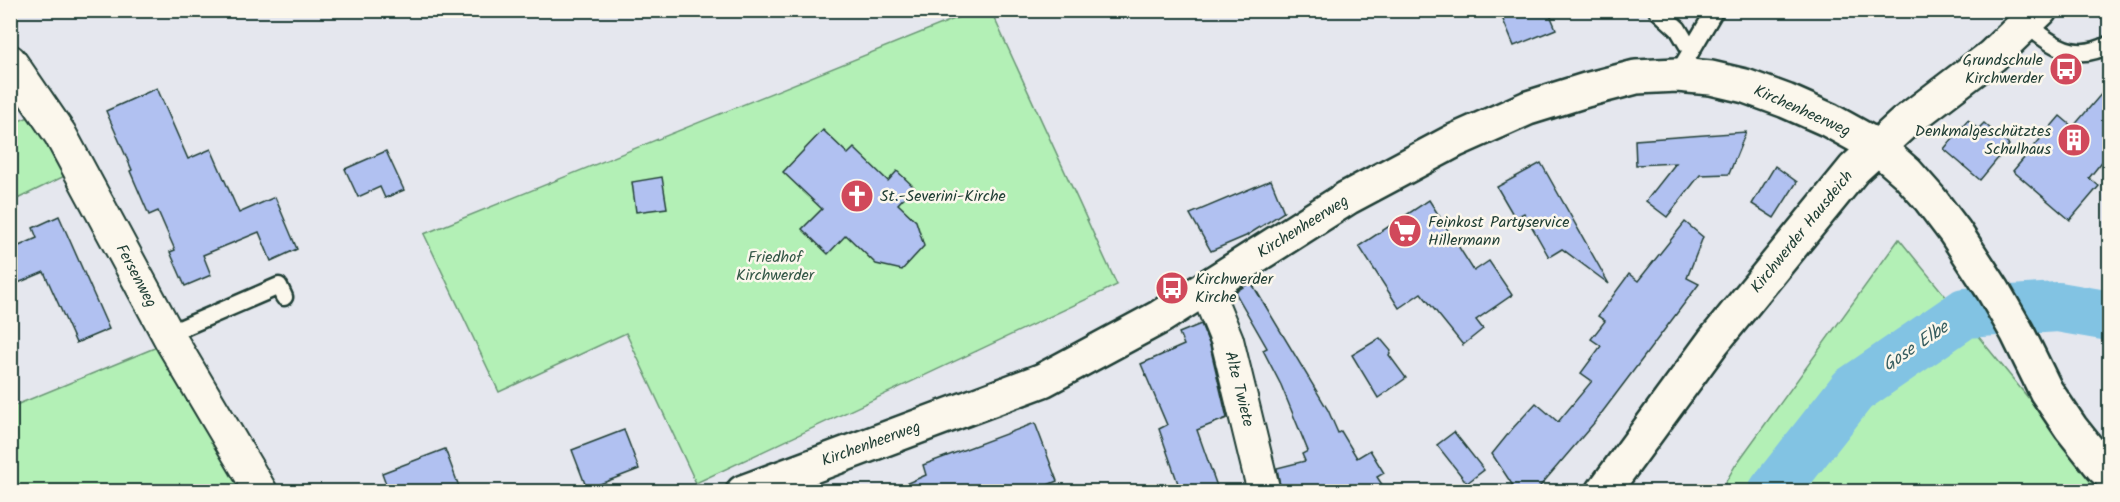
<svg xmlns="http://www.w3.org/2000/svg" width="2120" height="502" font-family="Kalam,sans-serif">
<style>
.green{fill:#b3f0b6;stroke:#699675;stroke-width:1.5}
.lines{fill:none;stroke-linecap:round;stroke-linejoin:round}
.river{stroke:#82c3e3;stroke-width:50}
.building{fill:#b1c1f1;stroke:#1f3d34;stroke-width:1.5}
.lane-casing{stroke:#1f3d34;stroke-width:21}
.street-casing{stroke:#1f3d34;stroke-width:36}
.secondary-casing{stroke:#1f3d34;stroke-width:38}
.lane{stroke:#fbf7ec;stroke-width:16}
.street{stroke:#fbf7ec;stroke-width:32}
.secondary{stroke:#fbf7ec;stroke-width:33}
.labels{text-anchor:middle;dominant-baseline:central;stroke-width:5;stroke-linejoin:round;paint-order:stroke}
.poi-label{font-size:16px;fill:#1f3d34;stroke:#fbf7ec;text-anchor:start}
.street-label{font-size:16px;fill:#1f3d34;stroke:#fbf7ec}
.park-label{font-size:16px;fill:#355848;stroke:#fbf7ec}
.water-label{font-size:18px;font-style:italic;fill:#385e60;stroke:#fbf7ec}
</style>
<rect width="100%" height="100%" fill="#e5e7ee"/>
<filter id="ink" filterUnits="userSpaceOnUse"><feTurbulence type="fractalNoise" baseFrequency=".0167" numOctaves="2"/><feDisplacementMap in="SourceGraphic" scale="12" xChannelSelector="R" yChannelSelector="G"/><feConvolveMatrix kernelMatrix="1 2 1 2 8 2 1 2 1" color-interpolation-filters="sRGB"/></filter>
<g filter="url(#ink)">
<g class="green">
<path d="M974 11H991L1117 285 696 483 626 333 499 392 424 234Z"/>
<path d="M34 115 73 172 11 202V124Z"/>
<path d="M1899 239 2104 491 1720 492 1735 466Z"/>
<path d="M157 347 255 492H11V407Z"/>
</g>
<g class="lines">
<path class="river" d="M1773 492 1853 390 1965 313 2058 307 2110 316"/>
</g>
<g class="building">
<path d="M1513 10H1548L1556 29 1514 46 1501 15Z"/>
<path d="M2109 85V153L2089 178 2099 186 2070 220 2013 171 2060 116 2073 127Z"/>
<path d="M157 88 188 159 211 149 239 213 275 197 297 249 271 261 259 232 203 255 211 275 185 286 170 252 175 250 158 211 149 215 130 171 132 170 106 111Z"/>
<path d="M1968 120 1978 129 1984 123 2009 145 1980 180 1944 149Z"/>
<path d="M823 130 848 154 854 148 888 181 897 171 914 187 898 204 916 221 924 246 902 270 876 264 846 235 828 254 802 229 822 209 783 172Z"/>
<path d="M1746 132 1729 174 1700 175 1667 217 1646 201 1676 163 1636 165 1635 140Z"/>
<path d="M386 151 404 190 385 198 380 187 358 197 345 169Z"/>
<path d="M1541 163 1609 284 1562 249 1549 257 1524 213 1515 218 1497 187Z"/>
<path d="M1775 166 1797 182 1774 218 1752 204Z"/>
<path d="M662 177 667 208 636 212 632 182Z"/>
<path d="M1271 180 1284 212 1246 236 1211 251 1190 214Z"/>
<path d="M1429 200 1474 271 1489 261 1512 295 1476 320 1483 329 1463 345 1421 293 1399 308 1359 246Z"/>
<path d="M59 216 109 329 76 343 44 272 18 283 10 266V250L37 238 33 228Z"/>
<path d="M1685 222 1703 237 1687 278 1699 284 1594 423 1535 492H1517L1492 454 1513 428 1536 403 1558 422 1592 381 1581 373 1601 346 1591 339 1605 321 1598 316 1629 274 1638 281Z"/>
<path d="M1251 282 1328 410 1338 433 1341 431 1357 458 1370 450 1384 473 1377 477 1387 492H1281L1277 468 1305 461 1302 454 1308 451 1281 385 1263 350 1267 348 1235 292Z"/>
<path d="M1201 324 1210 346 1227 418 1197 430 1219 492H1181L1159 429 1167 425 1141 364 1184 345 1179 333Z"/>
<path d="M1380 338 1391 351 1389 355 1406 378 1378 398 1352 355Z"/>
<path d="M1035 423 1057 481 1031 492H887L926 475 923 465Z"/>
<path d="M624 430 639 469 587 489 572 450Z"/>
<path d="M1454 432 1484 470 1467 483 1437 445Z"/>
<path d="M445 449 461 492H389L382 473Z"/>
</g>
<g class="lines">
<g class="lane-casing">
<g id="lane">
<path d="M1657 10 1678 29 1691 51"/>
<path d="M2027 25C2053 46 2076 63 2110 44"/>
<path d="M1677 75 1715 10"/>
<path d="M168 334 279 286 284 297"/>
</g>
</g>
<g class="street-casing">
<g id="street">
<path d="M10 61 60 134 172 342 261 492"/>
<path d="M1206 289 1227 340 1264 492"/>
</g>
</g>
<g class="secondary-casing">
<g id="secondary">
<path d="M743 492 1043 380 1160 317 1347 198 1454 141 1528 108 1586 90 1636 77 1677 75 1711 78 1745 86 1786 101 1829 120 1876 146 1907 173 1930 199 1955 232 1993 290 2017 332 2046 391 2071 428 2102 467 2110 474"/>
<path d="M1603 492 1713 342 1854 169 1904 123 1992 56 2040 10"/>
</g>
</g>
<use href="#lane" class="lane"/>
<use href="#street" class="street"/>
<use href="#secondary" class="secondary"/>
</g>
</g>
<defs>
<g id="bus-disc" transform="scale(1.725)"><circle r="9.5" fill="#d1495b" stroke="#fbf7ec"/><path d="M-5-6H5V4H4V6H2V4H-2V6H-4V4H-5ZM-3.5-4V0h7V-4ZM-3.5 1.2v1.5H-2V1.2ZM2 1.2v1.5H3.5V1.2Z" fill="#fff"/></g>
<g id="building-disc" transform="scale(1.725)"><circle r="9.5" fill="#d1495b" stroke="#fbf7ec"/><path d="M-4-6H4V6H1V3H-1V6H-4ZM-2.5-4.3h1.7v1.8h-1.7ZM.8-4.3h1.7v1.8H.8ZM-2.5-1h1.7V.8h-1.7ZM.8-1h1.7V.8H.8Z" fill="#fff"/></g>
<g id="church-disc" transform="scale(1.725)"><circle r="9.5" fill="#d1495b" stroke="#fbf7ec"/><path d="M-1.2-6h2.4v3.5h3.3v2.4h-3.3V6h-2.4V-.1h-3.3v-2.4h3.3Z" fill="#fff"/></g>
<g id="supermarket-disc" transform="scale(1.725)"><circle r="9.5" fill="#d1495b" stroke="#fbf7ec"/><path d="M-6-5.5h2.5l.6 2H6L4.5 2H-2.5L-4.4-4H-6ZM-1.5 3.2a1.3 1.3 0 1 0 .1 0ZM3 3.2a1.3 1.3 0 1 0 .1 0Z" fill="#fff"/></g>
</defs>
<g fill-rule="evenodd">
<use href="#bus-disc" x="2066" y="69"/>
<use href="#building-disc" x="2074" y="140"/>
<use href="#church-disc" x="857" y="196"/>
<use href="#supermarket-disc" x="1405" y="231"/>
<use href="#bus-disc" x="1172" y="288"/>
</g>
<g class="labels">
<g class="poi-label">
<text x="2043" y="60" text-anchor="end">Grundschule<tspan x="2043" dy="18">Kirchwerder</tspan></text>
<text x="2051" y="131" text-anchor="end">Denkmalgeschütztes<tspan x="2051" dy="18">Schulhaus</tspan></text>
<text x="880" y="196">St.-Severini-Kirche</text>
<text x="1428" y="222">Feinkost Partyservice<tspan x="1428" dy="18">Hillermann</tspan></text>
<text x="1195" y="279">Kirchwerder<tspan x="1195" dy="18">Kirche</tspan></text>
</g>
<g class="street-label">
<text transform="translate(1802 111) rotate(24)">Kirchenheerweg</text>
<text transform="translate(1303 227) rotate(-32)">Kirchenheerweg</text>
<text transform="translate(1802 232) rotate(-51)">Kirchwerder Hausdeich</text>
<text transform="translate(136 276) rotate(62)">Fersenweg</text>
<text transform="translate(1239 389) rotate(76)">Alte Twiete</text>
<text transform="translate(871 444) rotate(-20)">Kirchenheerweg</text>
</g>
<g class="park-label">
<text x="775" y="257">Friedhof<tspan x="775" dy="18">Kirchwerder</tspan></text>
</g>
<g class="water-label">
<text transform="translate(1916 347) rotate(-34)">Gose Elbe</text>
</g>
</g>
<rect width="2120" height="502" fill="none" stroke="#fbf7ec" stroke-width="36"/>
<rect x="18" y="18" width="2084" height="466" fill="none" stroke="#1f3d34" stroke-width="2" filter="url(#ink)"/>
</svg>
